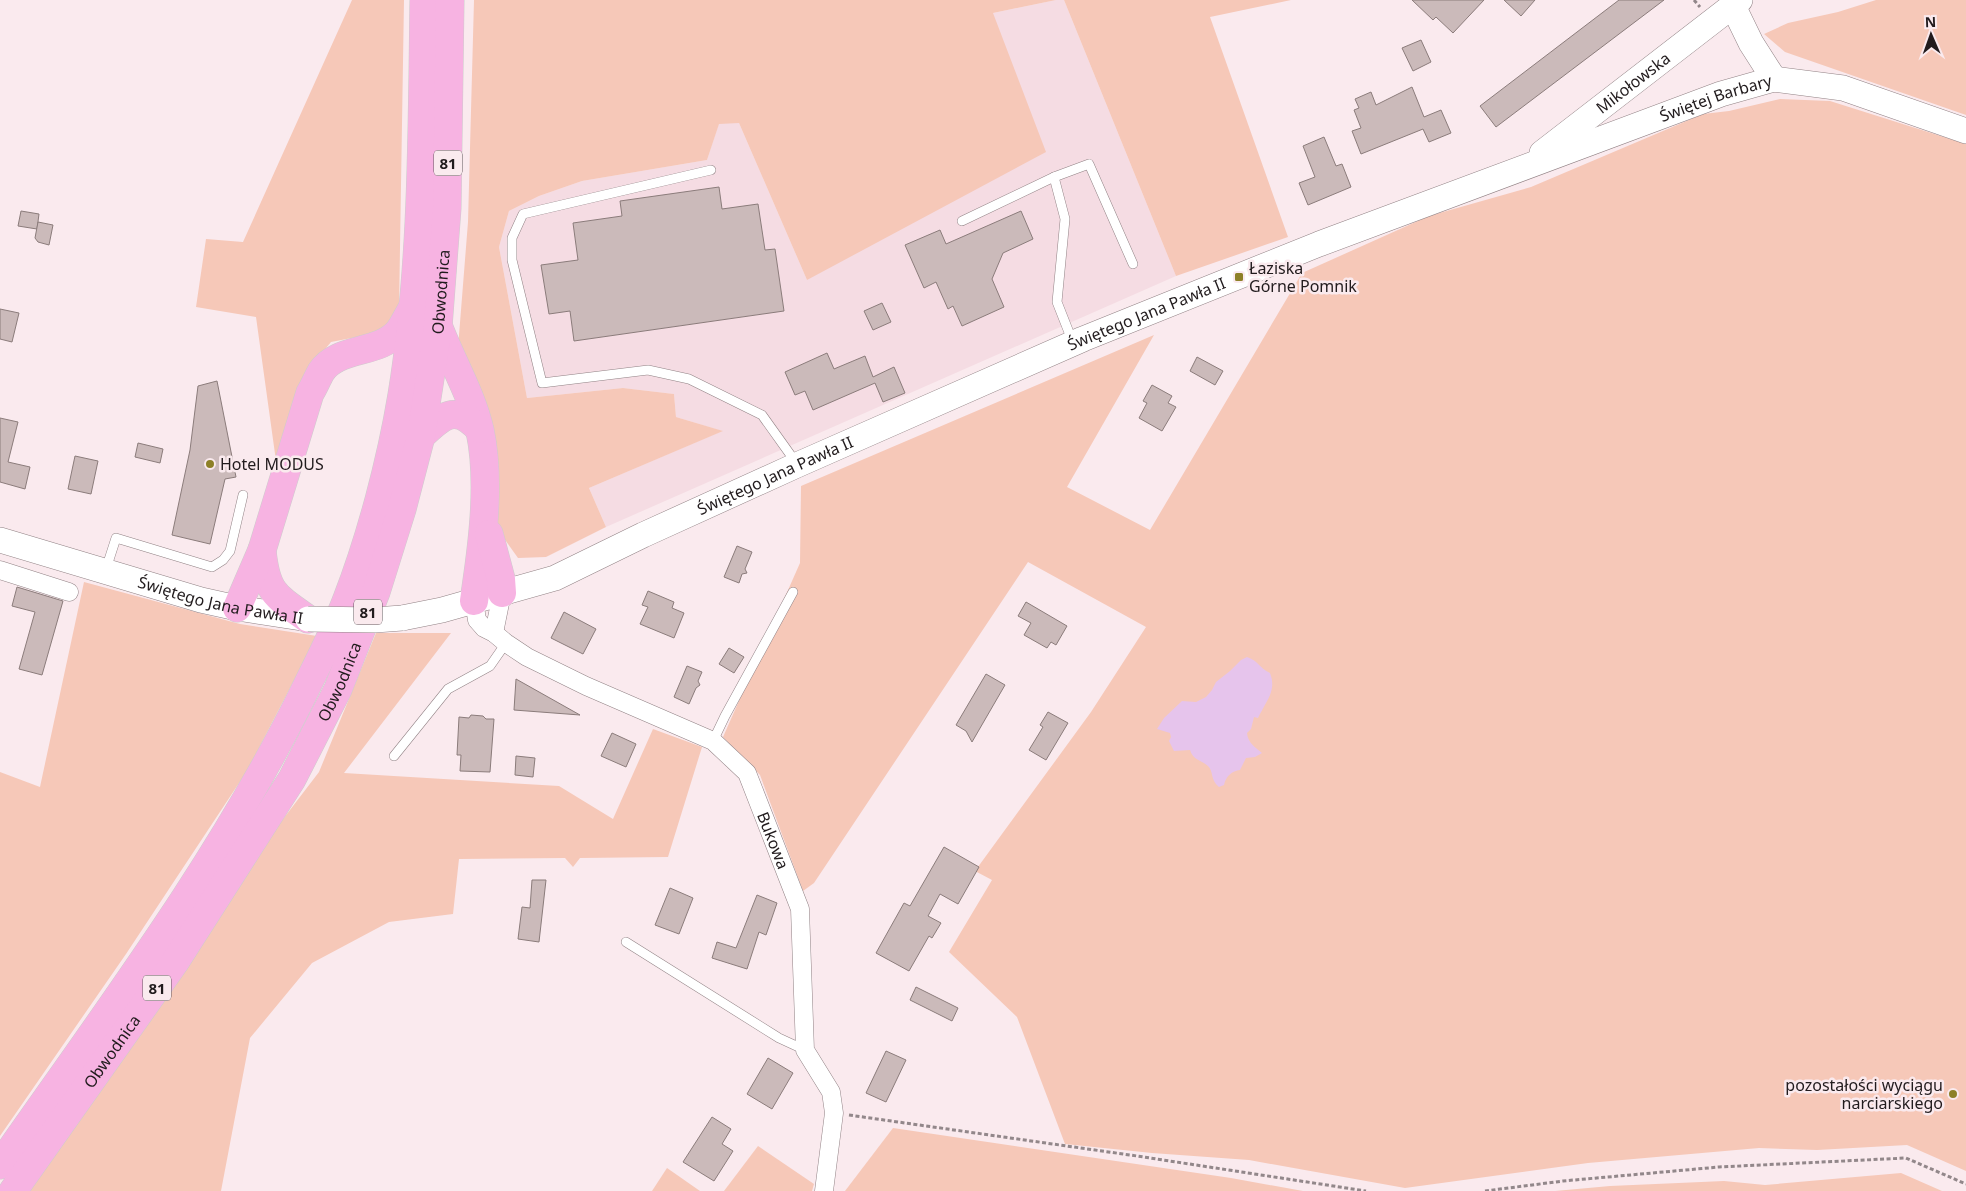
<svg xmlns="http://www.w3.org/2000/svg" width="1966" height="1191" font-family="'Noto Sans',sans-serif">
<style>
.built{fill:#f5dce3}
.green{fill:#f6c8b8}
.water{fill:#e6c4ec}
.building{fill:#cbbaba;stroke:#8b7c7b}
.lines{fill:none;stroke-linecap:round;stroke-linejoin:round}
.lane-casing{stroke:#918285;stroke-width:10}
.street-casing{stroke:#918285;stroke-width:19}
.secondary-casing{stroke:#918285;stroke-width:26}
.primary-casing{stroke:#cecdcd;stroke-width:29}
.path{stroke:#92878a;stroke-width:3;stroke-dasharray:4 2.5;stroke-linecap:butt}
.lane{stroke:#fff;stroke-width:9}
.street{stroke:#fff;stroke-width:18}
.secondary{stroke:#fff;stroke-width:25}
.primary{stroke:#f7b3e2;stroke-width:28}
.secondary-bridge-casing{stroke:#918285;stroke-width:26;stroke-linecap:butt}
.secondary-bridge{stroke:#fff;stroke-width:25}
.poi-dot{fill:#8d8027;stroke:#faeaee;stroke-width:2}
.labels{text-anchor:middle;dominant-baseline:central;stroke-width:5;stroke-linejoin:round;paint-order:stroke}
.shield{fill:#faeaee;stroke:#62595c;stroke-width:1}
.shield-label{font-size:15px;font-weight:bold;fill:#211b1d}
.street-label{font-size:16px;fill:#211b1d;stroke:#faeaee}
.poi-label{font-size:16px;fill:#211b1d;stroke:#faeaee;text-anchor:start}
</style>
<rect width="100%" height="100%" fill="#faeaee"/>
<path class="built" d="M1056 0H1064L1176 276 606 527 589 488 722 431 676 417 674 394 623 388 527 398 499 247 509 211 539 196 582 181 707 160 719 123H739L807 280 993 13Z"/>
<g class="green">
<path d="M352 0H404L399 310 386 326 372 334 331 342 312 365 276 461 256 317 196 307 206 239 243 242Z"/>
<path d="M474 0H1056L993 13 1046 152 807 280 739 123 719 124 707 160 582 181 539 196 509 211 499 247 527 398 623 388 674 394 676 417 723 431 589 488 606 527 546 557 518 558 496 527 458 348 468 222Z"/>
<path d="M1064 0H1291L1210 17 1288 237 1176 276Z"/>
<path d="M1876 0H1966V115L1785 52 1764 34 1788 23 1838 12Z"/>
<path d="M1780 99 1830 101 1966 144V1171L1907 1145 1817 1150 1759 1148 1588 1163 1405 1188 1249 1160 1152 1153 1065 1144 1017 1017 949 952 992 880 975 871 1091 712 1146 627 1028 562 814 883 803 891 760 775 723 737 800 563 801 486 1154 335 1067 487 1150 530 1302 273 1429 216 1531 187 1703 114 1729 111Z"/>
<path d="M84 582 240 624 317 636 247 771 126 954 0 1136V772L40 787Z"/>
<path d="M376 633H451L344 773 559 786 613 819 653 729 702 747 668 857 580 858 573 867 565 858 459 859 453 914 389 922 312 963 250 1038 221 1191H30L267 840 319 772Z"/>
<path d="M893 1128 1231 1178 1303 1191H845Z"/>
<path d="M758 1146 814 1184 812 1191H724Z"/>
<path d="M667 1168 700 1191H652Z"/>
<path d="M1901 1173 1942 1191H1555L1610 1186 1724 1181 1765 1185Z"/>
</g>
<path class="water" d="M1247 657C1259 661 1259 668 1270 673 1277 691 1266 701 1258 718L1254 717 1251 729 1247 733C1248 743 1255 747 1262 753L1255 757 1246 758 1240 770C1232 771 1226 776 1224 785L1219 787C1210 780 1214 772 1208 766 1201 760 1193 760 1190 750L1174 751 1169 741 1171 737 1170 733 1157 729 1164 718 1182 701 1196 702 1206 697 1212 690 1216 682 1230 671 1241 660Z"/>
<g class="building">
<path d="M1412 0H1484L1453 33 1436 17 1433 20Z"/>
<path d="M1504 0H1535L1521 16Z"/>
<path d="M1619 0H1664L1496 127 1480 106Z"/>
<path d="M1421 40 1431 62 1413 71 1402 48Z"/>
<path d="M1412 87 1424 117 1441 110 1451 133 1429 142 1423 129 1361 154 1352 131 1361 128 1354 110 1359 108 1355 99 1371 92 1376 105Z"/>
<path d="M1324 137 1336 166 1342 164 1351 187 1308 205 1299 183 1315 177 1303 146Z"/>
<path d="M719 187 722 209 758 204 765 250 775 249 784 311 574 341 570 311 549 314 541 265 578 260 573 223 622 216 620 201Z"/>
<path d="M21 211 39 214 37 229 18 226Z"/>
<path d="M1021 211 1033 239 1003 253 992 279 1004 307 962 326 953 306 948 309 936 282 924 288 905 245 940 230 946 244Z"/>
<path d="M38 222 53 225 49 245 38 242 35 238Z"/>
<path d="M882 303 891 322 873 330 864 311Z"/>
<path d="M0 309 19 313 12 342 0 339Z"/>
<path d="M827 353 834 369 865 356 873 377 894 367 905 393 883 402 875 383 813 410 805 391 795 395 785 372Z"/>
<path d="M1197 357 1223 371 1215 385 1190 371Z"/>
<path d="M217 381 236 477 225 479 210 544 172 535 190 450 198 386Z"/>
<path d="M1152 385 1172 396 1168 403 1176 407 1162 431 1139 418 1147 403 1143 401Z"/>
<path d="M0 418 18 422 8 462 30 467 25 489 0 482Z"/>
<path d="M138 443 163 449 160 463 135 457Z"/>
<path d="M75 456 98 461 91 494 68 489Z"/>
<path d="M737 546 752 552 745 569 747 573 742 574 739 583 724 577Z"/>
<path d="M17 587 63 601 42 675 19 669 35 612 12 606Z"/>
<path d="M648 591 674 602 672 608 684 613 674 638 640 624 648 607 642 605Z"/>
<path d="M1026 602 1067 626 1056 645 1051 642 1047 648 1024 635 1031 623 1018 616Z"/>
<path d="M564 612 596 629 583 654 551 638Z"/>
<path d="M729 648 744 657 734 673 719 664Z"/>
<path d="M687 666 702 672 698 681 700 685 696 688 689 704 674 697Z"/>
<path d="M986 674 1005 685 972 742 966 731 956 725Z"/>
<path d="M516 679 580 715 514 710Z"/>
<path d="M1048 712 1068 723 1046 760 1029 750 1043 727 1040 725Z"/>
<path d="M471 715 483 716 486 719H494L490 772 460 771 461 755H457L459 717 469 718Z"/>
<path d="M612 733 636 744 626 767 601 756Z"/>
<path d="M516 756 535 758 533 777 515 775Z"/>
<path d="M944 847 979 867 958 904 940 894 928 916 941 923 932 938 929 936 909 971 876 953 904 903 910 906Z"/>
<path d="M532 880H546L539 942 518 939 522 907 530 908Z"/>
<path d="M670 888 693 898 679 934 655 925Z"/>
<path d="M757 895 777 903 766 935 759 932 747 969 712 958 717 942 736 948Z"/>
<path d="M916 987 958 1008 952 1021 910 1000Z"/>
<path d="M886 1051 906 1060 886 1102 866 1093Z"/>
<path d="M768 1058 793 1073 772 1109 747 1094Z"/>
<path d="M712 1117 731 1129 722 1144 733 1151 714 1181 683 1162Z"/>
</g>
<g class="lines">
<g class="lane-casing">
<g id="lane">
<path d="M711 170 523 214 512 238V260L542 383 648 370 689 379 762 415 797 464"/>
<path d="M1054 177 1089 164 1133 264"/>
<path d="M962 221 1054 177 1065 219 1057 302 1070 335 1074 340"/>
<path d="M106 569 116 538 212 567 223 560 230 551 243 495"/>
<path d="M713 741 725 716 793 592"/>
<path d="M394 756 448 689 490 666 506 643"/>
<path d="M626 942 779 1038 805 1050"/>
</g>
</g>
<g class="street-casing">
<g id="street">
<path d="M0 570 69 592"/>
<path id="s1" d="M474 601 477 620 484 628 494 633 506 643 527 657 586 686 713 741 747 773 800 909 805 1050 831 1092 834 1113 824 1191"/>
<path d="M494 633 502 593"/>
</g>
</g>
<g class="secondary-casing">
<g id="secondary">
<path d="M1733 6 1751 43 1774 79"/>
<path id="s2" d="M1542 153 1740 0"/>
<path id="s3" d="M0 540 201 600 237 608 308 619"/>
<path id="s4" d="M402 618 442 610 555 578 643 535 797 465 1083 339 1319 244 1721 94 1774 79 1843 88 1966 131"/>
</g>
</g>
<g class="primary-casing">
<g id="primary">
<path d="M439 328C452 362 472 395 480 431 491 483 482 549 474 601"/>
<path d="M421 436C442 416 455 403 479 429"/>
<path d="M489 534 501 579 502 593"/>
<path d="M262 550C266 592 275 596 308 619"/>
<path d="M237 608 262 550 310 393C314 387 317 379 321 372 338 346 379 355 399 331 404 324 408 315 413 307"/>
<path d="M0 1165C106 1013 219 864 301 698 317 665 334 633 347 599 371 537 391 461 402 395 423 265 422 132 424 0"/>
<path id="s5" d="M13 1191 175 962 292 779 338 689 376 592 402 509 421 436 438 327 447 208 450 0"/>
</g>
</g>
<g class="path">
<path d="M1694 0 1700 7"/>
<path d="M849 1115 1137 1156 1366 1191"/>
<path d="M1485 1191 1563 1181 1719 1167 1906 1158 1966 1184"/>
</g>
<use href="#lane" class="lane"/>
<use href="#street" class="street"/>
<use href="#secondary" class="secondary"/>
<use href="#primary" class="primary"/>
<g class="secondary-bridge-casing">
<path id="secondary-bridge" d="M308 619 375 620 402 618"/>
</g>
<use href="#secondary-bridge" class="secondary-bridge"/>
</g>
<g class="poi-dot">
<rect x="1234" y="272" width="10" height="10" rx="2.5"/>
<circle cx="210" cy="464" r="5"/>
<circle cx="1953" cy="1094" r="5"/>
</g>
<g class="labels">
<g class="shield">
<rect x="434" y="150.5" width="28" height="25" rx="4"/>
<rect x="354" y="599.5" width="28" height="25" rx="4"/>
<rect x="143" y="975.5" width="28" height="25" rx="4"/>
</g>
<g class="shield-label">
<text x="448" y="163">81</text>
<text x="368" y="612">81</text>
<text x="157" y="988">81</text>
</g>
<g class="street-label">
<text stroke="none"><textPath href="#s2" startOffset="115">Mikołowska</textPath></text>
<text stroke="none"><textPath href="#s4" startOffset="1415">Świętej Barbary</textPath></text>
<text stroke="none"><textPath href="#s5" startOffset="1011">Obwodnica</textPath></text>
<text stroke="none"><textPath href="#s4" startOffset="806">Świętego Jana Pawła II</textPath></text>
<text stroke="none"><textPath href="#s4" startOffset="401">Świętego Jana Pawła II</textPath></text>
<text stroke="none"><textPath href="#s3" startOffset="229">Świętego Jana Pawła II</textPath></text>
<text stroke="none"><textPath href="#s5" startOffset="606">Obwodnica</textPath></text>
<text stroke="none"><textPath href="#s1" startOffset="405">Bukowa</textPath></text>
<text stroke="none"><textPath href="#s5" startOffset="171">Obwodnica</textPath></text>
</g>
<g class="poi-label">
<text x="1249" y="268">Łaziska<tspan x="1249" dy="18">Górne Pomnik</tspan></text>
<text x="220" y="464">Hotel MODUS</text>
<text x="1943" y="1085" text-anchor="end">pozostałości wyciągu<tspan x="1943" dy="18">narciarskiego</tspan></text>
</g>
</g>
<g transform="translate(1931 35) rotate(358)" stroke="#faeaee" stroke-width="4" paint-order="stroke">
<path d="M0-4L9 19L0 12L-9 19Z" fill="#211b1d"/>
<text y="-8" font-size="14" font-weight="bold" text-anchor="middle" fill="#211b1d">N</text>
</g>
</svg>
